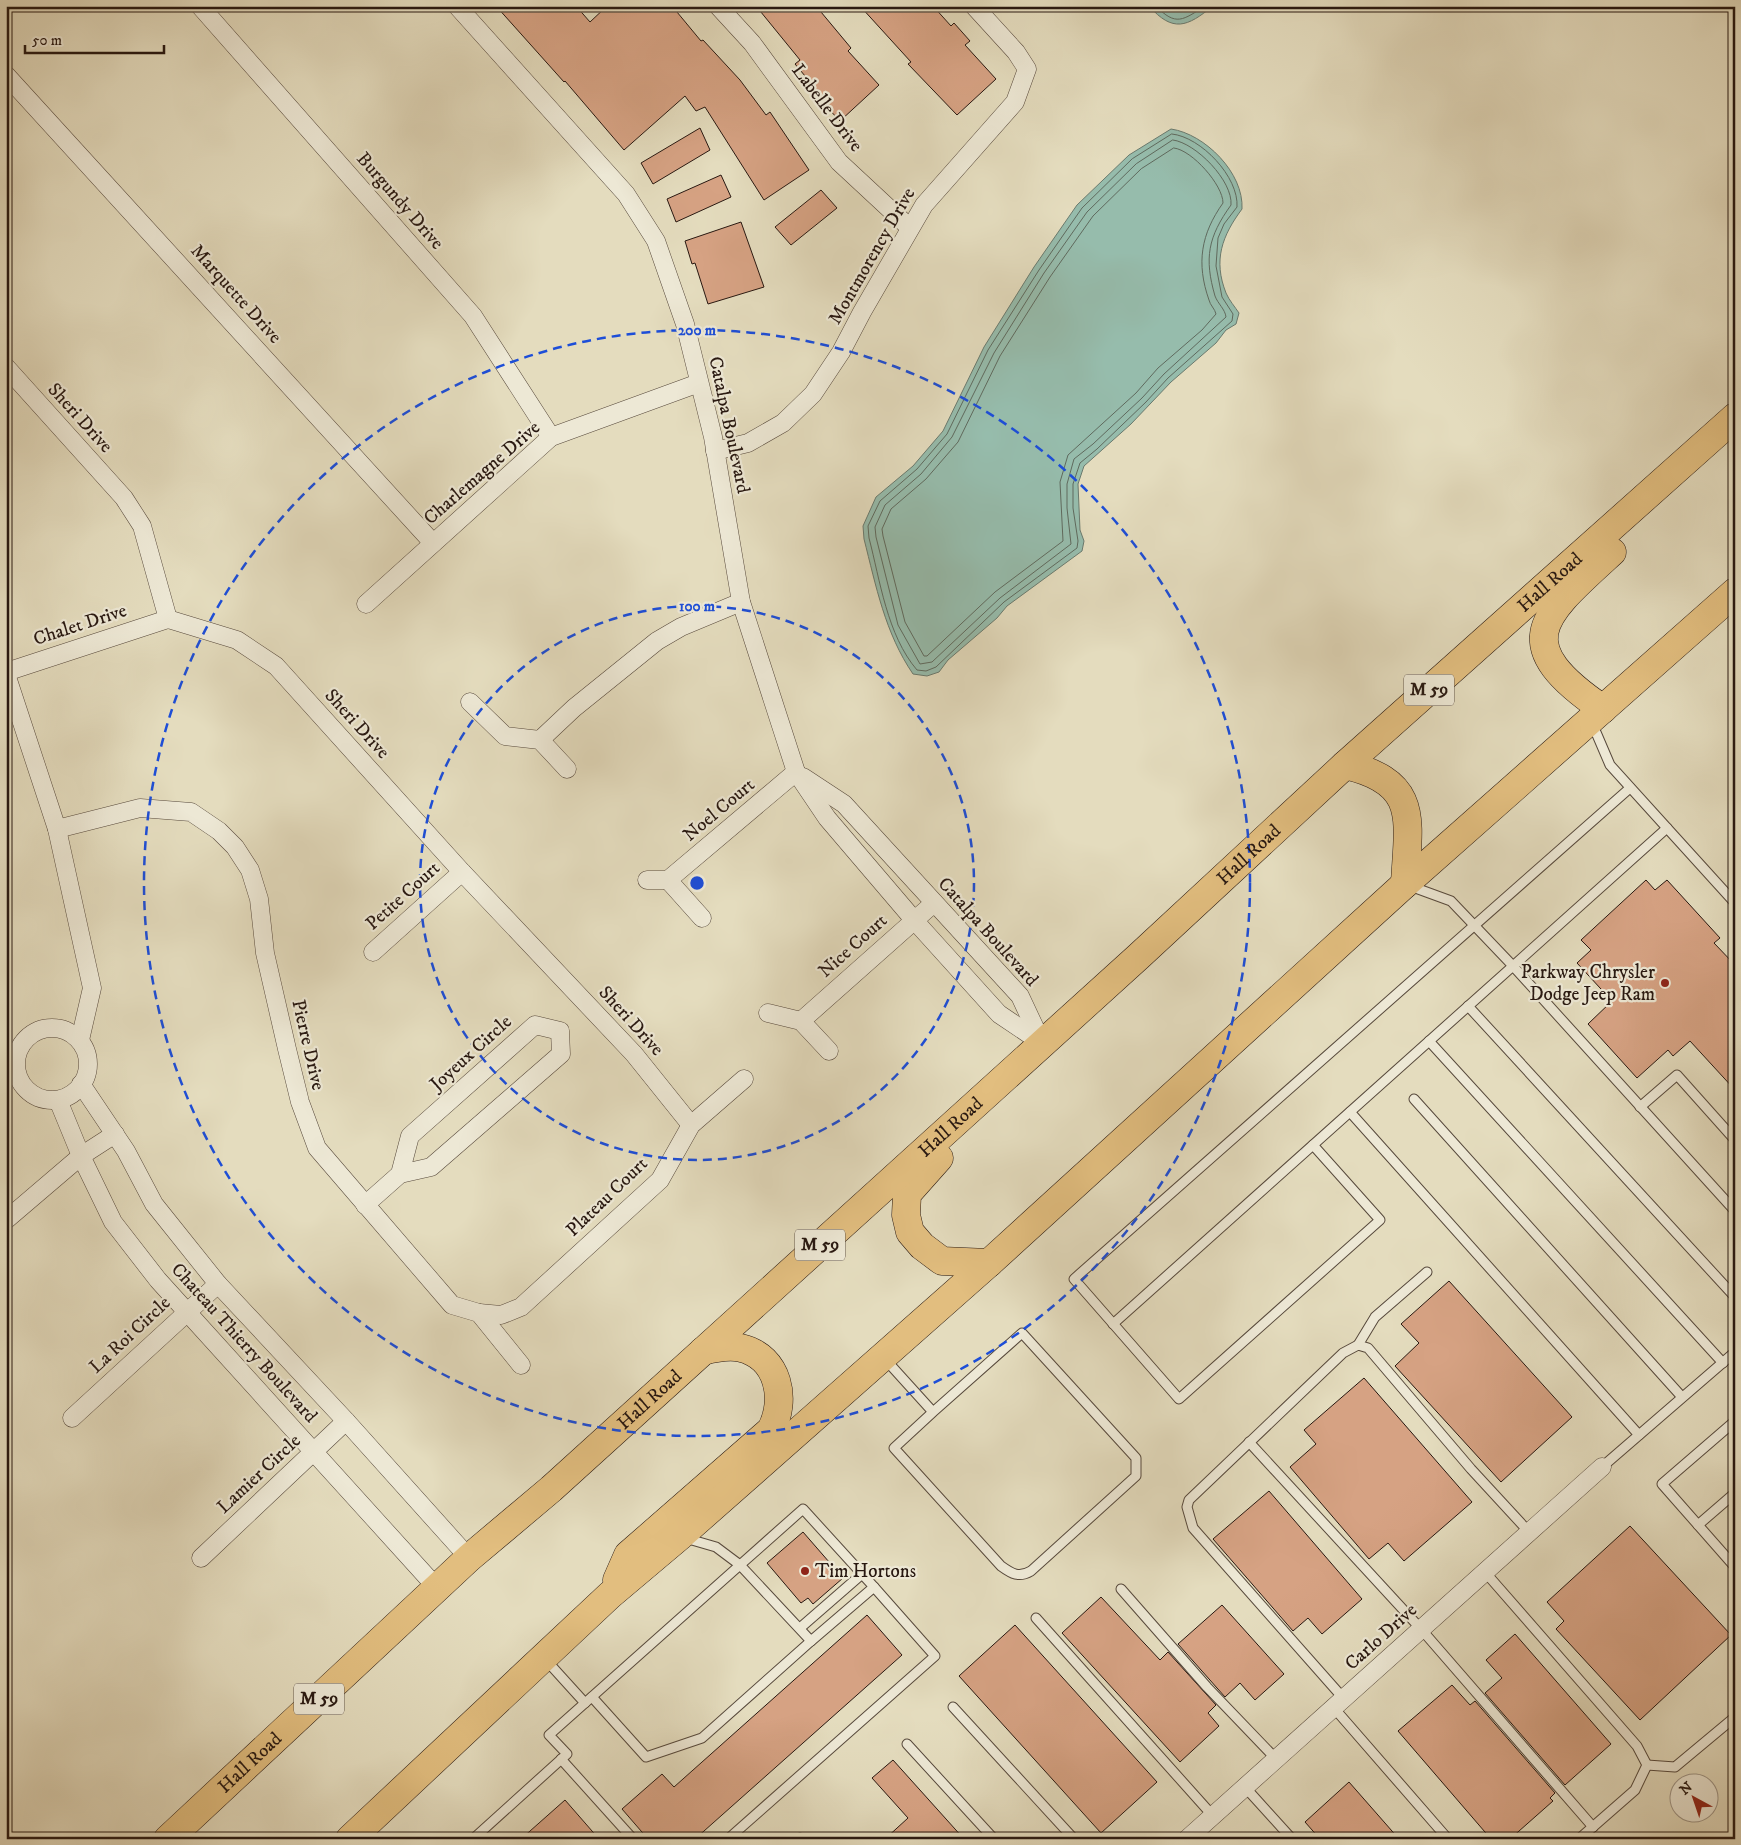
<svg xmlns="http://www.w3.org/2000/svg" width="1741" height="1845" font-family="'IM FELL DW Pica',serif">
<style>
.water{fill:#96bcac;stroke:#6a7a6e}
.lines{fill:none;stroke-linecap:round;stroke-linejoin:round}
.shore{stroke:#5f6a5e;stroke-width:1}
.building{fill:#d6a283;stroke:#281811}
.service-casing{stroke:#57493c;stroke-width:11}
.minor-casing{stroke:#57493c;stroke-width:19}
.trunk-casing{stroke:#281811;stroke-width:29}
.service{stroke:#ede8d5;stroke-width:9}
.minor{stroke:#ede8d5;stroke-width:18}
.trunk{stroke:#e2be7f;stroke-width:28}
.ring{fill:none;stroke:#1d4ed8;stroke-width:2.5;stroke-dasharray:9 6}
.poi-dot{fill:#8f2418;stroke:#ede8d5;stroke-width:2}
.labels{text-anchor:middle;dominant-baseline:central;stroke-width:4.5;stroke-linejoin:round;paint-order:stroke}
.shield{fill:#ede8d5;stroke:#63564c;stroke-width:1}
.shield-label{font-size:18px;font-weight:bold;fill:#281811}
.street-label{font-size:19px;fill:#281811;stroke:#ede8d5}
.poi-label{font-size:19px;fill:#281811;stroke:#ede8d5;text-anchor:end}
.centre{fill:#1d4ed8;stroke:#ede8d5;stroke-width:2.5}
.ring-label{font-size:15px;text-anchor:middle;font-weight:bold;fill:#1d4ed8;stroke:#ede8d5;stroke-width:4.5;stroke-linejoin:round;paint-order:stroke}
</style>
<rect width="100%" height="100%" fill="#e4dcbe"/>
<filter id="stains"><feTurbulence type="fractalNoise" baseFrequency=".004" numOctaves="4"/><feColorMatrix values="0 0 0 0 .2 0 0 0 0 .09 0 0 0 0 .02 0 0 0 .5 -.17"/></filter>
<radialGradient id="worn" r=".72"><stop offset=".6" stop-color="#630" stop-opacity="0"/><stop offset="1" stop-color="#630" stop-opacity=".3"/></radialGradient>
<g class="water">
<path d="M1149 6H1213C1187 27 1173 33 1149 6Z"/>
<path d="M1171 129C1205 134 1244 173 1242 209 1222 236 1213 260 1226 293 1229 300 1235 307 1239 313L1236 324 1226 330 1216 343 1171 382 1131 424 1084 466 1078 484 1080 530 1084 541 1082 551 1007 606 997 618 948 660 939 672 927 676 913 674C885 633 876 586 864 539L863 526 876 497 913 466 943 431 984 347 1034 267 1077 205 1129 155Z"/>
</g>
<g class="lines">
<g class="shore">
<path d="M1156 6C1176 27 1183 20 1205 6"/>
<path d="M1172 134C1201 137 1239 177 1237 207L1224 224 1218 238 1216 266 1222 297 1233 314 1232 321 1168 378 1146 402 1097 449 1080 463 1073 484V508L1078 541 1077 548 1004 602 936 667 926 671 917 670C887 635 880 580 869 538L868 526 880 501 917 469 947 434 988 350 1039 270 1082 208 1132 159Z"/>
<path d="M1173 140C1196 143 1233 181 1231 205 1208 237 1204 258 1215 296 1218 304 1225 309 1226 317L1164 374 1142 398 1093 444 1074 459 1067 484V508L1071 544 1000 598 932 662 920 664 898 625 876 537 875 527 885 505 921 474 952 437 994 353 1044 273 1087 212 1136 164Z"/>
<path d="M1174 148C1192 150 1223 185 1223 203 1201 234 1196 263 1209 300 1210 305 1215 309 1216 314L1202 330 1158 368 1136 393 1068 455 1060 482 1063 541 995 592 927 656H924L905 622 883 536 882 529 891 509 926 479 958 442 1000 356 1050 277 1093 216 1141 169Z"/>
</g>
</g>
<g class="building">
<path d="M496 6H576L590 22 607 6H672L701 41 703 40 740 80 766 115 770 112 809 170 764 200 705 107 696 111 685 96 624 150 565 81 564 82Z"/>
<path d="M756 6H816L851 48 848 51 879 85 840 121 823 103 826 101 795 64 800 60Z"/>
<path d="M860 6H933L951 26 954 23 970 41 965 45 996 79 957 115 908 64 911 62Z"/>
<path d="M700 128 710 150 653 184 641 163Z"/>
<path d="M721 175 731 197 676 222 667 199Z"/>
<path d="M821 190 837 208 791 245 775 227Z"/>
<path d="M741 222 764 287 708 304 695 263 692 264 685 241Z"/>
<path d="M1646 880 1655 890 1667 880 1720 938 1714 943 1735 965V1090L1690 1041 1673 1056 1668 1050 1637 1078 1588 1024 1612 1001 1577 963 1591 950 1581 940Z"/>
<path d="M1449 1281 1572 1417 1501 1482 1395 1366 1419 1343 1401 1324Z"/>
<path d="M1364 1378 1472 1502 1404 1561 1388 1543 1369 1559 1290 1467 1316 1444 1304 1430Z"/>
<path d="M1269 1491 1362 1599 1322 1634 1308 1618 1293 1631 1213 1539Z"/>
<path d="M1630 1526 1731 1635 1640 1720 1556 1629 1564 1621 1547 1602Z"/>
<path d="M803 1532 843 1578 813 1604 808 1598 801 1603 767 1563Z"/>
<path d="M1101 1597 1160 1660 1168 1652 1216 1705 1208 1713 1219 1726 1180 1762 1062 1633Z"/>
<path d="M1222 1605 1284 1674 1255 1700 1240 1683 1225 1697 1178 1644Z"/>
<path d="M867 1615 902 1655 695 1839H648L622 1809 662 1774 674 1787Z"/>
<path d="M1015 1625 1157 1782 1101 1833 959 1676Z"/>
<path d="M1515 1634 1611 1744 1565 1785 1485 1693 1502 1678 1486 1660Z"/>
<path d="M1452 1685 1470 1705 1475 1701 1555 1793 1550 1798 1553 1801 1510 1839H1491L1398 1731Z"/>
<path d="M893 1760 964 1839H885L908 1818 872 1778Z"/>
<path d="M1349 1782 1399 1839H1320L1305 1822Z"/>
<path d="M565 1800 599 1839H521Z"/>
</g>
<g class="lines">
<g class="service-casing">
<g id="service">
<path d="M1667 828 1735 903"/>
<path d="M1410 886 1451 901 1513 966 1667 828 1610 765 1592 723"/>
<path d="M1468 1006 1735 1297"/>
<path d="M1429 1041 1723 1363"/>
<path d="M1414 1099 1682 1397"/>
<path d="M1640 1107 1677 1075 1735 1140"/>
<path d="M1350 1112 1639 1435"/>
<path d="M1313 1145 1380 1220 1179 1399 1074 1279 1630 788"/>
<path d="M1113 1324 1513 966 1735 1211"/>
<path d="M1358 1345 1375 1317 1427 1272"/>
<path d="M885 1359 933 1412 1022 1333 1136 1458V1476L1031 1571C1019 1578 1012 1574 1001 1566L894 1448 933 1412"/>
<path d="M1735 1421 1662 1484 1735 1567"/>
<path d="M1249 1442 1421 1629 1593 1827"/>
<path d="M1602 1467 1735 1352"/>
<path d="M1698 1525 1735 1493"/>
<path d="M685 1538 716 1547 740 1565 803 1509 874 1587"/>
<path d="M1485 1572 1637 1746 1647 1765 1635 1790 1579 1839"/>
<path d="M1121 1589 1207 1687 1276 1759"/>
<path d="M1036 1618 1213 1816"/>
<path d="M800 1628 862 1574"/>
<path d="M546 1660 585 1703"/>
<path d="M592 1697 646 1757 702 1738 811 1641"/>
<path d="M1344 1699 1193 1528 1187 1507 1189 1500 1343 1353 1358 1345 1368 1348 1471 1469 1529 1532"/>
<path d="M953 1707 1074 1839"/>
<path d="M1334 1708 1448 1839"/>
<path d="M907 1744 994 1839"/>
<path d="M561 1759 633 1839"/>
<path d="M1647 1765 1675 1767 1735 1717"/>
<path d="M1245 1787 1292 1839"/>
<path d="M800 1838 801 1839"/>
<path d="M473 1839 567 1754 549 1735 740 1565 811 1641 874 1587 935 1656 728 1839"/>
</g>
</g>
<g class="minor-casing">
<g id="minor">
<path d="M200 6 473 316 551 437"/>
<path d="M457 6 626 194 656 241 685 324 713 437 741 602 796 772 827 818 914 920 999 1014 1042 1043"/>
<path d="M718 6 752 43 839 162 910 228"/>
<path d="M6 75 433 543"/>
<path d="M6 367 124 498 142 526 168 619"/>
<path d="M715 451 748 443 783 423 813 394 841 352 862 312 924 205 1015 102 1027 69 1016 52 974 6"/>
<path d="M366 604 551 437 699 383"/>
<path d="M168 619 237 640 276 666 462 872 634 1054 691 1125"/>
<path d="M6 672 168 619"/>
<path d="M6 674 57 829 92 988 80 1040"/>
<path d="M470 702 505 736 540 740 567 769"/>
<path d="M540 740 574 708 657 641 681 627 741 602"/>
<path d="M803 777 844 804 1020 996 1042 1043"/>
<path d="M57 829 140 808 191 812 219 831 235 847 250 870 259 899 265 953 287 1049 300 1102 317 1148 452 1305 479 1313 521 1365"/>
<path d="M647 880H668L796 772"/>
<path d="M668 880 702 918"/>
<path d="M373 952 462 872"/>
<path d="M768 1013 801 1021 829 1051"/>
<path d="M801 1021 934 903"/>
<circle cx="52" cy="1064" r="36"/>
<path d="M81 1084 126 1151 154 1204 218 1284 346 1421 469 1558"/>
<path d="M58 1100 81 1156 113 1222 158 1280 437 1588"/>
<path d="M365 1205 400 1174 431 1167 561 1054 560 1031 535 1025 410 1136 400 1174"/>
<path d="M6 1220 81 1156 115 1134"/>
<path d="M479 1313 501 1315 521 1307 660 1180 691 1125 744 1079"/>
<path d="M72 1418 218 1284"/>
<path d="M201 1558 346 1421"/>
<path d="M1187 1839 1602 1467"/>
</g>
</g>
<g class="trunk-casing">
<g id="trunk">
<path d="M1603 709C1506 643 1542 616 1612 552"/>
<path d="M1345 765C1421 782 1408 821 1405 884"/>
<path d="M939 1158 907 1194 906 1215 910 1232 922 1246 942 1261 989 1263"/>
<path d="M617 1580 628 1555 771 1430C787 1400 779 1357 741 1348 729 1345 715 1348 703 1351"/>
<path id="s1" d="M168 1839 469 1558 551 1489 1138 957 1345 765 1735 417"/>
<path d="M350 1839 610 1595 680 1536 989 1263 1405 884 1735 592"/>
</g>
</g>
<use href="#service" class="service"/>
<use href="#minor" class="minor"/>
<use href="#trunk" class="trunk"/>
</g>
<g class="ring">
<circle cx="697" cy="883" r="277"/>
<circle cx="697" cy="883" r="553"/>
</g>
<g class="poi-dot">
<circle cx="1665" cy="983" r="5"/>
<circle cx="805" cy="1571" r="5"/>
</g>
<g class="labels">
<g class="shield">
<rect x="1404" y="674.5" width="50" height="31" rx="4"/>
<rect x="795" y="1229.5" width="50" height="31" rx="4"/>
<rect x="294" y="1683.5" width="50" height="31" rx="4"/>
</g>
<g class="shield-label">
<text x="1429" y="690">M 59</text>
<text x="820" y="1245">M 59</text>
<text x="319" y="1699">M 59</text>
</g>
<g class="street-label">
<text transform="translate(827 108) rotate(53)">Labelle Drive</text>
<text transform="translate(400 201) rotate(49)">Burgundy Drive</text>
<text transform="translate(872 256) rotate(-60)">Montmorency Drive</text>
<text transform="translate(236 294) rotate(48)">Marquette Drive</text>
<text transform="translate(80 418) rotate(48)">Sheri Drive</text>
<text transform="translate(729 425) rotate(78)">Catalpa Boulevard</text>
<text transform="translate(482 473) rotate(-41)">Charlemagne Drive</text>
<text stroke="none"><textPath href="#s1" startOffset="1868">Hall Road</textPath></text>
<text transform="translate(80 625) rotate(-18)">Chalet Drive</text>
<text transform="translate(357 724) rotate(48)">Sheri Drive</text>
<text transform="translate(719 810) rotate(-40)">Noel Court</text>
<text stroke="none"><textPath href="#s1" startOffset="1462">Hall Road</textPath></text>
<text transform="translate(403 896) rotate(-42)">Petite Court</text>
<text transform="translate(988 932) rotate(48)">Catalpa Boulevard</text>
<text transform="translate(853 946) rotate(-42)">Nice Court</text>
<text transform="translate(631 1021) rotate(48)">Sheri Drive</text>
<text transform="translate(308 1045) rotate(77)">Pierre Drive</text>
<text transform="translate(471 1053) rotate(-42)">Joyeux Circle</text>
<text stroke="none"><textPath href="#s1" startOffset="1058">Hall Road</textPath></text>
<text transform="translate(607 1197) rotate(-44)">Plateau Court</text>
<text transform="translate(130 1335) rotate(-43)">La Roi Circle</text>
<text transform="translate(244 1343) rotate(48)">Chateau Thierry Boulevard</text>
<text stroke="none"><textPath href="#s1" startOffset="652">Hall Road</textPath></text>
<text transform="translate(259 1474) rotate(-43)">Lamier Circle</text>
<text transform="translate(1381 1637) rotate(-42)">Carlo Drive</text>
<text stroke="none"><textPath href="#s1" startOffset="112">Hall Road</textPath></text>
</g>
<g class="poi-label">
<text x="1655" y="972">Parkway Chrysler<tspan x="1655" dy="22">Dodge Jeep Ram</tspan></text>
<text x="815" y="1571" text-anchor="start">Tim Hortons</text>
</g>
</g>
<circle cx="697" cy="883" r="8" class="centre"/>
<g class="ring-label">
<text x="697" y="335">200 m</text>
<text x="697" y="611">100 m</text>
</g>
<rect width="1741" height="1845" fill="none" stroke="#e4dcbe" stroke-width="25"/>
<rect x="8" y="8" width="1726" height="1830" fill="none" stroke="#281811" stroke-width="2.5"/>
<rect x="12" y="12" width="1716" height="1820" fill="none" stroke="#281811"/>
<g transform="translate(1694 1798) rotate(320)"><circle r="24" fill="#ede8d5" stroke="#9e9587"/>
<path d="M0-4L9 19L0 12L-9 19Z" fill="#8f2418"/>
<text y="-8" font-size="14" font-weight="bold" text-anchor="middle" fill="#281811">N</text>
</g>
<path d="M25 45v8h139v-8" fill="none" stroke="#281811" stroke-width="2.5"/>
<text x="32" y="45" font-size="15" fill="#281811" stroke="#ede8d5" stroke-width="4" paint-order="stroke">50 m</text>
<rect width="100%" height="100%" filter="url(#stains)"/>
<rect width="100%" height="100%" fill="url(#worn)"/>
</svg>
